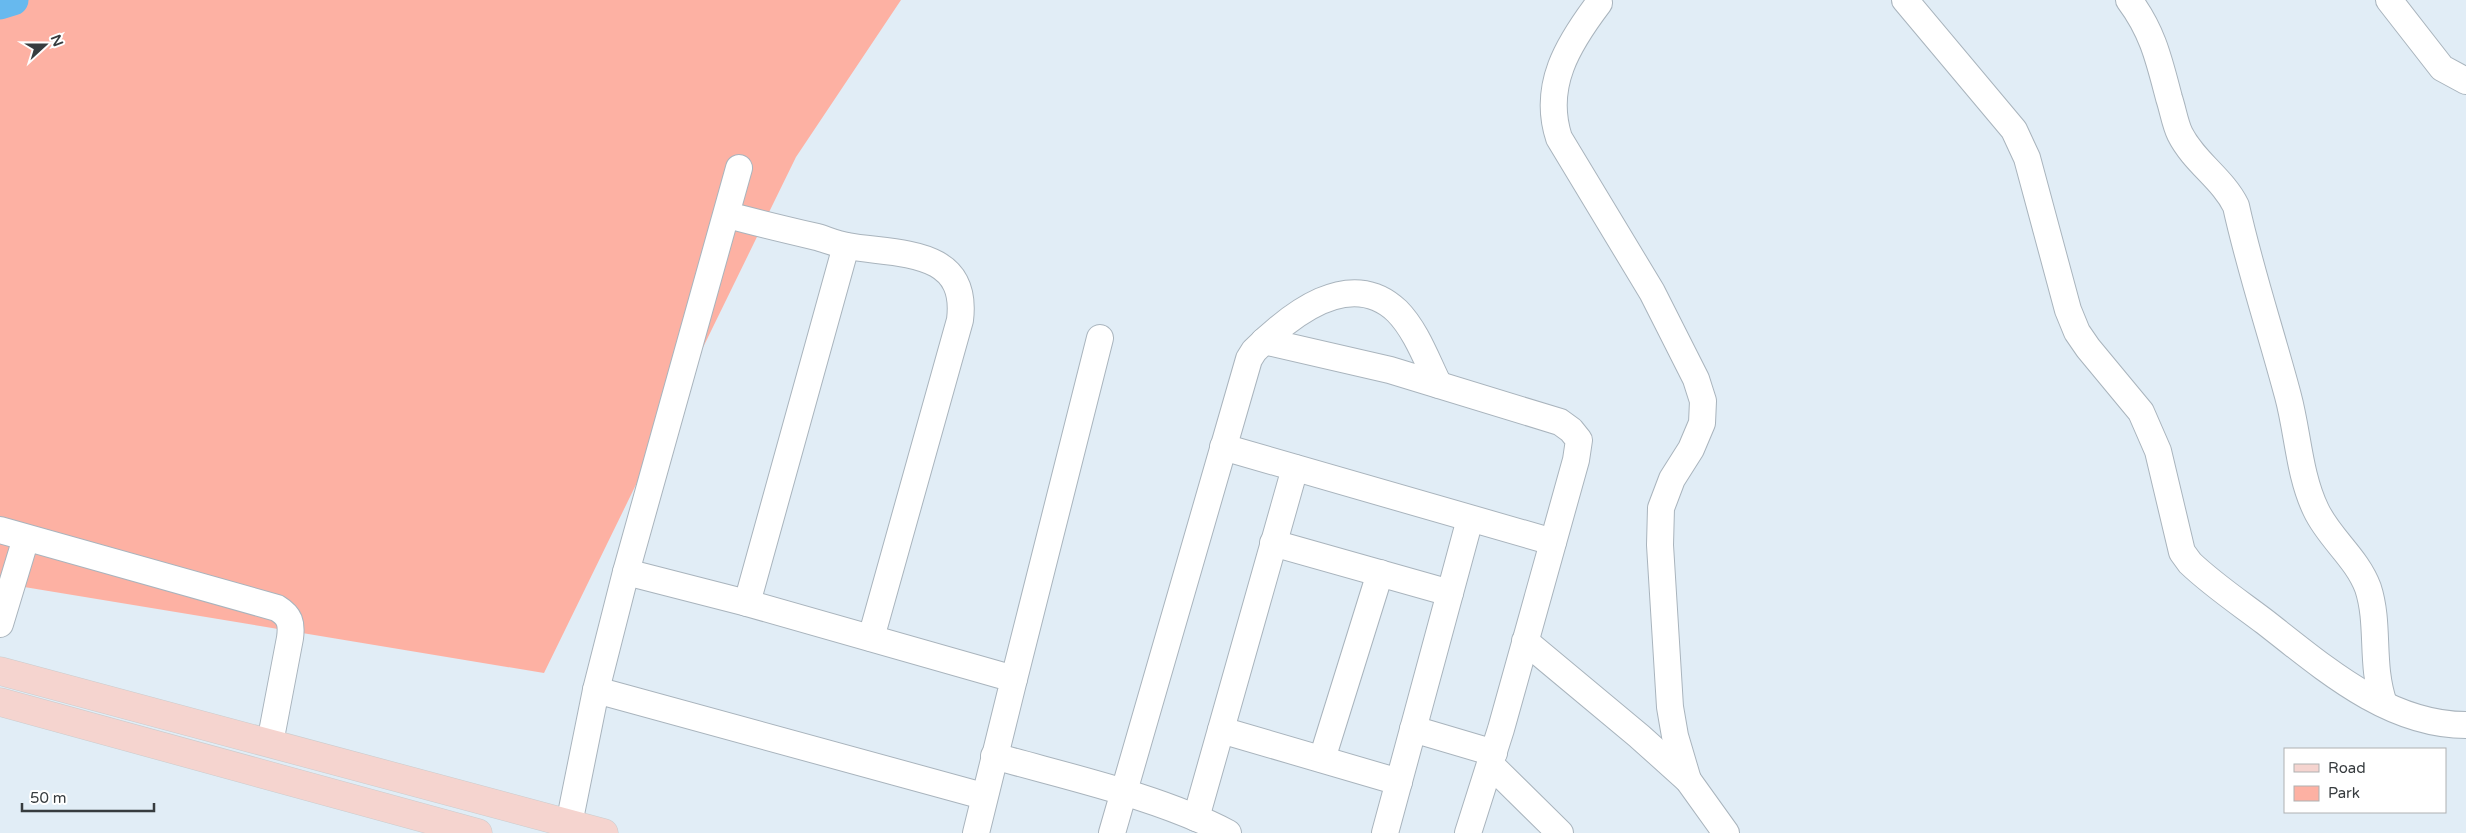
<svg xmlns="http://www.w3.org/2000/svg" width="2466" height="833" font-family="'Varela Round',sans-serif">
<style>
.green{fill:#fdb1a3}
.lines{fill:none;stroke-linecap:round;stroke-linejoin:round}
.river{stroke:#67b9ee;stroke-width:31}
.minor-casing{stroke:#a9b4bd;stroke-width:28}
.major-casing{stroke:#cbcccd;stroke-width:29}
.minor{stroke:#fff;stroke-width:26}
.major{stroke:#f5d4cf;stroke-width:28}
</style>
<rect width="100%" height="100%" fill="#e1edf6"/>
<path class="green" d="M0 0H901L796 157 544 673 0 583Z"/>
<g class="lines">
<path class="river" d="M0 4 13 0"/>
<g class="minor-casing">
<g id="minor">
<path d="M1905 0 2014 130 2027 158 2068 310 2077 332 2088 348 2141 412 2158 451 2182 552 2190 563C2213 585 2240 603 2265 622 2324 668 2388 725 2466 725"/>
<path d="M2129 0C2153 32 2159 60 2169 98 2173 110 2175 124 2180 134 2194 162 2223 179 2236 206 2250 270 2271 332 2288 396 2298 433 2299 475 2316 510 2329 538 2357 558 2368 588 2380 625 2370 664 2384 704"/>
<path d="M2389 0 2442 68 2466 81"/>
<path d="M1599 3C1568 44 1542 86 1559 138L1652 292 1696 379 1703 401 1702 423 1691 449 1672 479 1661 508 1660 545 1670 707 1675 736 1688 780"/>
<path d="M728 215C757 223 787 230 817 237 827 240 837 244 847 246 896 255 969 247 960 320L871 638"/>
<path d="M1264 341 1390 370 1560 422 1571 430 1579 440 1576 460 1501 729 1468 833"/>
<path d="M1223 447 1553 542"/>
<path d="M0 530 277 608C290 616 292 623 290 638L270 743"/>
<path d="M1273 543 1450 593"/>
<path d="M626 572 747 603 1014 679 976 833"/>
<path d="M747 603 846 246"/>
<path d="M0 624 26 538"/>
<path d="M1525 641 1639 736 1688 780 1726 833"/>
<path d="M1014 679 1100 338"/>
<path d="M596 690 983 796"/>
<path d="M1413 729 1494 753"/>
<path d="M1221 730 1399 782"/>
<path d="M994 756C1068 777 1160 797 1228 833"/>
<path d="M1322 759 1380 573"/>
<path d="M1490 764 1560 833"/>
<path d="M1196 818 1295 468"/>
<path d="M569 824 596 690 626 572 739 168"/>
<path d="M1112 833 1249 359 1254 351C1289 316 1350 266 1397 311 1416 330 1427 361 1439 385"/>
<path d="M1385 833 1470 519"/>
</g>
</g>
<g class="major-casing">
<g id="major">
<path d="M0 671 604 833"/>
<path d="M0 702 478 833"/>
</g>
</g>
<use href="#minor" class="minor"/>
<use href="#major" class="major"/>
</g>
<rect x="2284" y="748" width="162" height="65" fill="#ffffff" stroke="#afb1b2"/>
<rect x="2294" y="764" width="25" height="8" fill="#f5d4cf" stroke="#afb1b2"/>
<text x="2328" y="773" font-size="15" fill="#373c3f">Road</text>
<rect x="2294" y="786" width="25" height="15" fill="#fdb1a3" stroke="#afb1b2"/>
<text x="2328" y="798" font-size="15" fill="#373c3f">Park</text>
<g transform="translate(45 45) rotate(69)" stroke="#ffffff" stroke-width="4" paint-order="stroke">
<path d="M0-4L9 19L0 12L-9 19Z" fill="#373c3f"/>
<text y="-8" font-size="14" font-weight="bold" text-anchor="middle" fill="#373c3f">N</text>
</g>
<path d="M22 803v8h132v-8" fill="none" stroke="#373c3f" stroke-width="2.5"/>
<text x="30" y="803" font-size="15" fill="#373c3f" stroke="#ffffff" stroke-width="4" paint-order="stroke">50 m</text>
</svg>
